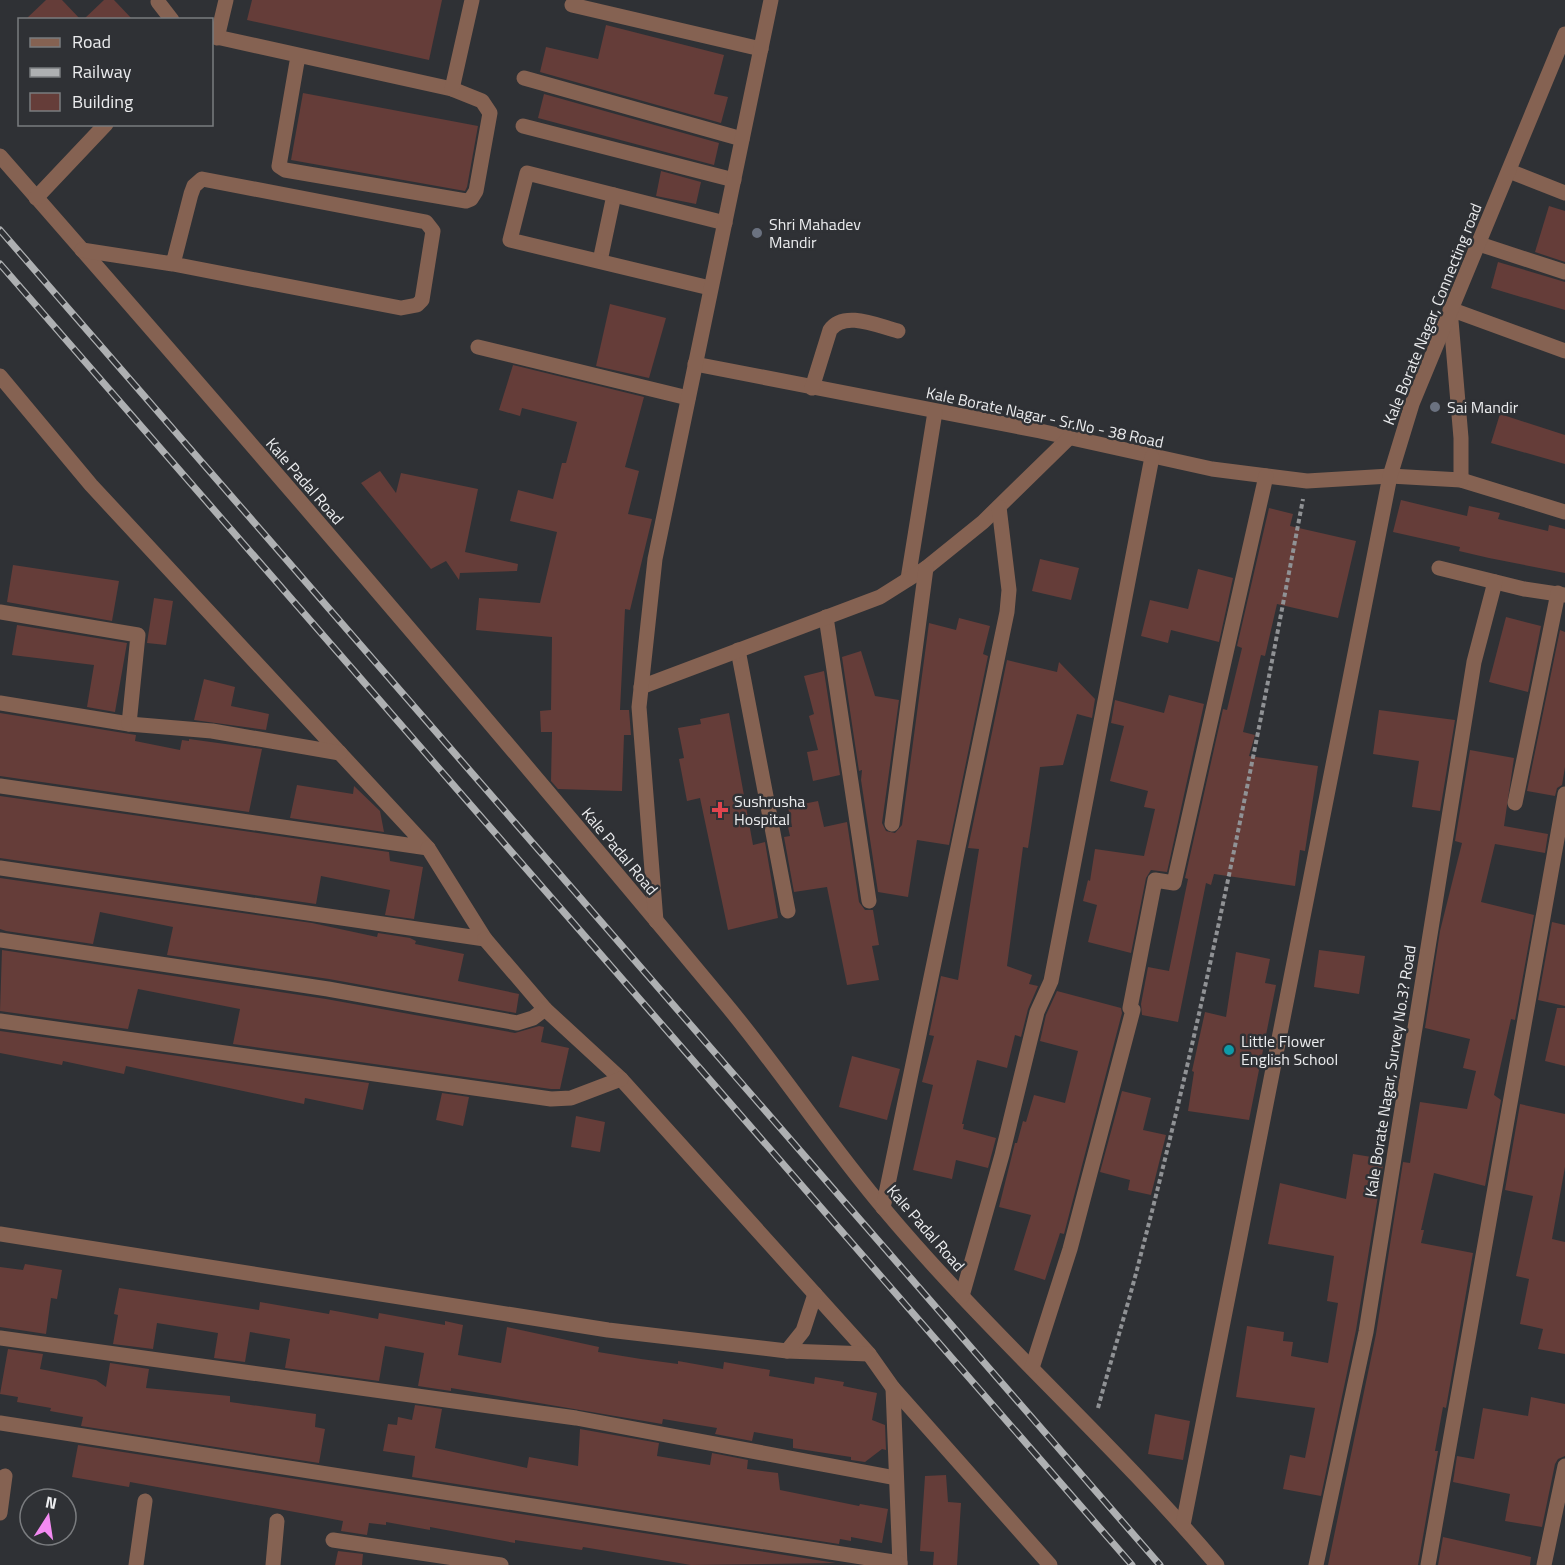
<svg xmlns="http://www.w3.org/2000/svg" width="1565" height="1565" font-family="'Titillium Web',sans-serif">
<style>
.building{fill:#653d39}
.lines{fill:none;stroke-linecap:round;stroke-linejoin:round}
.path{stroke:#909295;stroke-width:4;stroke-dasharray:4.5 3;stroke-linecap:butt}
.minor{stroke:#856252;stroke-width:15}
.rail-casing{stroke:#aeb0b2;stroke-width:7}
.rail{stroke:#2f3135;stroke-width:4.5;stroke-dasharray:14;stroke-linecap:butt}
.worship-dot{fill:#6b7280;stroke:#2f3135;stroke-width:2}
.health-dot{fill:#e0444e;stroke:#2f3135;stroke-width:2}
.culture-dot{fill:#0f9aa8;stroke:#2f3135;stroke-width:2}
.labels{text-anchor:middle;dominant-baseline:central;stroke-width:5;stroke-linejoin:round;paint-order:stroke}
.poi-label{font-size:16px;fill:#ebecee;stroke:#2f3135;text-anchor:start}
.street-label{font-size:16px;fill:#ebecee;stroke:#2f3135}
</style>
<rect width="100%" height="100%" fill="#2f3135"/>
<g class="building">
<path d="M46 0H62L81 20H25Z"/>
<path d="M104 0H114L133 20H83Z"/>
<path d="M252 0H442L429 60 247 20Z"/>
<path d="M606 25 724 55 714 94 728 97 721 123 540 72 546 47 598 59Z"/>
<path d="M303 93 478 126 467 187 465 191 291 160Z"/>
<path d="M544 94 719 143 714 165 538 118Z"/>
<path d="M661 171 701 182 696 204 656 196Z"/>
<path d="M1549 206 1565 211V262L1535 252Z"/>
<path d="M1498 262 1565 282V310L1491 288Z"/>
<path d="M610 304 666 318 649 378 596 366Z"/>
<path d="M513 365 644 397 625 467 639 471 628 514 652 519 630 610 625 609 620 710H629L631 735H624L622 791 558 789 551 781 552 732H541L540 711 551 710 552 637 476 630 479 598 540 603 557 532 510 521 518 490 553 499 562 463H566L577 422 522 408 520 416 499 410Z"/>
<path d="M1500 414 1565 435V464L1491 443Z"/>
<path d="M380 471 396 493 401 473 478 489 465 552 518 564 517 571 460 573 459 580 446 561 431 569 361 483Z"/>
<path d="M1401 500 1467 516 1469 506 1500 513 1498 519 1548 531 1549 525 1565 529V573L1489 558 1459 551 1460 547 1393 532Z"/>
<path d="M1269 508 1293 514 1290 526 1356 541 1338 618 1277 604 1265 656 1261 655 1243 732 1255 735 1249 756 1318 766 1305 851 1300 850 1295 886 1214 874 1211 885 1206 883 1178 1022 1142 1015 1141 1004 1148 967 1169 971 1188 879 1185 878 1223 709 1227 710 1242 648 1237 646Z"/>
<path d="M1040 559 1079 568 1071 600 1032 591Z"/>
<path d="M13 565 119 581 112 621 7 602Z"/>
<path d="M1198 569 1233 578 1219 642 1171 630 1168 643 1141 636 1150 600 1188 609Z"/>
<path d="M154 598 173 601 166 645 147 643Z"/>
<path d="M1506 617 1541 626 1528 692 1489 682Z"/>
<path d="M959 618 990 626 983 654 988 656 949 845 917 840 908 897 878 892 861 780 862 770 859 771 842 657 861 651 875 696 899 700 882 823 886 831 895 833 902 825 929 623 956 630Z"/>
<path d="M17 625 127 643 115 712 87 707 94 665 12 655Z"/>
<path d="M1560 630 1565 632V767L1562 785 1557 788 1555 796 1527 791Z"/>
<path d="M1007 660 1057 672 1059 662 1095 699 1092 718 1077 714 1063 765 1040 767 1028 848 1023 847 1007 966 1032 975 1029 984 1038 986 1028 1009 1021 1037 1015 1035 1007 1068 977 1060 962 1124H964L963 1129 996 1138 988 1168 956 1160 952 1179 913 1170 933 1085 922 1082 934 1036 929 1035 941 976 958 980 979 849 968 848Z"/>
<path d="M824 671 840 775 813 781 807 752 818 750 809 716 814 714 804 676Z"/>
<path d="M204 679 235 687 231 706 269 714 266 730 194 720Z"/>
<path d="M1169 695 1204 704 1167 872 1151 870 1146 878 1131 953 1088 942 1097 905 1083 901 1088 880 1090 881 1095 849 1144 856 1155 809 1144 807 1148 791 1110 781 1124 726 1111 723 1115 700 1164 713Z"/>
<path d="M1379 710 1455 720 1440 811 1412 807 1419 761 1373 754Z"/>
<path d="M0 713 136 735 135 741 180 750 182 740 189 741V739L262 749 249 812 0 776Z"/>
<path d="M729 713 753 845 765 842 778 918 728 930 700 798 687 801 679 759 684 758 678 728 701 724 700 719Z"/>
<path d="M1470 750 1514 758 1504 826 1548 834 1545 853 1495 844 1481 902 1534 915 1515 1020 1511 1019 1494 1095 1501 1100 1485 1186 1434 1173 1421 1230H1424L1421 1243 1473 1253 1446 1408 1443 1407 1435 1451H1438L1418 1565H1328L1376 1334 1403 1162 1410 1163 1420 1102 1467 1109 1476 1071 1463 1068 1470 1039 1425 1028 1440 931 1462 843 1455 841Z"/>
<path d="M297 785 353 794 354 786 380 811 384 832 290 818Z"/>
<path d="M0 796 389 852 390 861 423 867 414 919 385 915 390 890 321 876 316 904 0 858Z"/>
<path d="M818 801 824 827 847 822 859 902 865 910H873L879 945 872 946 879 980 847 985 827 887 794 892 784 837 790 836 788 827H792L788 807Z"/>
<path d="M0 878 312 923 377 937 378 933 410 938 416 941 415 944 464 954 458 981 519 994 516 1013 329 979 167 955 173 927 100 912 93 944 6 931 0 929Z"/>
<path d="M1552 922 1565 925V1006L1538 1000Z"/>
<path d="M2 950 326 999 515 1033 539 1026 544 1027 541 1042 569 1048 560 1089H551L233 1044 240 1009 138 989 128 1029 0 1011Z"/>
<path d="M1319 950 1365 956 1359 994 1314 987Z"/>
<path d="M1236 952 1270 959 1265 983 1276 985 1249 1120 1188 1111 1194 1072 1192 1071 1205 1012 1226 1017Z"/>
<path d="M1057 991 1121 1008 1122 1013 1064 1234 1060 1233 1045 1280 1014 1270 1031 1215 999 1207 1015 1143H1017L1023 1121 1026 1122 1034 1095 1065 1103 1078 1051 1040 1041 1046 1015Z"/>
<path d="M1557 1008H1565V1066L1545 1061Z"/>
<path d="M0 1031 369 1083 363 1110 305 1098 304 1104 126 1066 124 1074 63 1061 62 1065 0 1053Z"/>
<path d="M852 1056 900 1069 887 1120 839 1107Z"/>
<path d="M1122 1091 1151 1098 1143 1130 1166 1135 1151 1195 1128 1190 1130 1180 1100 1172Z"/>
<path d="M442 1093 469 1097 463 1126 436 1120Z"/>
<path d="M1520 1104 1565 1114V1167L1552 1239 1565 1242V1354L1538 1349 1543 1329 1520 1324 1529 1279 1516 1276 1533 1196 1505 1190Z"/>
<path d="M576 1116 605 1122 600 1152 571 1147Z"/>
<path d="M1353 1154 1384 1159 1356 1330 1321 1496 1283 1489 1290 1455 1305 1458 1315 1408 1236 1397 1247 1326 1284 1332 1283 1341 1293 1342 1291 1356 1328 1363 1338 1303 1327 1301 1334 1256 1268 1244 1280 1183 1346 1199Z"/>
<path d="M25 1264 62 1270 57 1299 51 1298 46 1334 0 1327V1267L23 1270Z"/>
<path d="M119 1288 259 1310 260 1302 329 1314 330 1310 378 1319 379 1313 445 1325V1321L463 1325 458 1355 501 1363 507 1327 599 1347 598 1352 641 1359 678 1364V1361L723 1369 724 1362 770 1370 769 1376 814 1384 815 1377 844 1382 843 1386 877 1393 872 1420 885 1425 886 1450 882 1449 865 1462 851 1460V1457L793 1448V1439L754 1432 752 1441 715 1434 717 1428 663 1419 662 1424 451 1388V1391L418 1386 424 1353 385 1346 379 1381 285 1368 290 1339 250 1332 245 1362 214 1358 218 1333 157 1323 153 1349 113 1344 118 1315 114 1314Z"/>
<path d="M8 1349 43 1354 40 1369 96 1380 106 1387 110 1363 149 1369 146 1388 230 1396V1402L316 1414 315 1427 325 1429 319 1463 81 1426 83 1417 50 1411 51 1408 17 1402 18 1397 0 1394Z"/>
<path d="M1531 1397 1565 1404V1456L1558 1459 1555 1464 1542 1527 1505 1521 1510 1494 1453 1482 1457 1456 1474 1459 1483 1408 1528 1416Z"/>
<path d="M415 1405 442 1409 435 1448 527 1468 529 1457 578 1466 580 1429 659 1443 657 1456 710 1465 712 1453 748 1460 747 1469 778 1473 780 1490 859 1506 860 1504 888 1509 882 1543 851 1537V1541L840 1539 839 1544 412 1477 415 1456 383 1451 388 1424 397 1425 398 1417 412 1420Z"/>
<path d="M1155 1414 1190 1421 1183 1460 1148 1454Z"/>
<path d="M78 1445 836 1563 691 1565 583 1547 582 1550 515 1540V1543L430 1527V1530L386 1522V1525L369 1523 367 1535 341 1531 343 1521 322 1517 130 1482 129 1487 72 1477Z"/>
<path d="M946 1475 948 1502 961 1503 957 1565H933L934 1552 920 1551 925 1476Z"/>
<path d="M1443 1537 1531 1557 1530 1565H1438Z"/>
<path d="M338 1551 363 1554 362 1565H335Z"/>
</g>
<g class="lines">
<path class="path" d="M1098 1408C1112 1356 1128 1306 1141 1254 1206 1005 1255 752 1303 499"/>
<g class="minor">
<path d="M158 2 172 20"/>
<path d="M572 5 761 49"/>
<path d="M212 36 452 89 482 101 490 113 476 191 471 199 466 201 285 170 279 166 298 56"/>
<path d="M217 38 226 0"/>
<path d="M524 78 742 139"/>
<path d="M452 89 472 0"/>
<path d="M523 126 734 180"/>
<path d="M0 156C245 435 487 717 724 1002 780 1069 828 1143 885 1210 989 1334 1112 1441 1217 1565"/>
<path d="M1509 171 1565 193"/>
<path d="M36 198 106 124"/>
<path d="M1479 244 1565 272"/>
<path d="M82 250 173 264 401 308 417 305 422 300 433 231 426 222 202 179 194 186 191 194 173 264"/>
<path d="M600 261 614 195"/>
<path d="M710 288 510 240 527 173 725 223"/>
<path d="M478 347 688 398"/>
<path d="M695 364 1040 431 1212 469 1307 481 1390 476 1461 480 1565 512"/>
<path d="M0 376 91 485 428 848 0 786"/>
<path d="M812 388 830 330C844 310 878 326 898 331"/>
<path d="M1461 480V438L1450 309 1565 351"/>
<path d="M1439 568 1524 589 1565 595"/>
<path d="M908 579 935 412"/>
<path d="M0 612 138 635 129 724 0 703"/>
<path d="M826 617 869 901"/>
<path d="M738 650 788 911"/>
<path d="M641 687 880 597 926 568 983 522 1070 437"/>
<path d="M129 724 212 731 340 753"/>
<path d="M1515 803 1558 593"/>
<path d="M892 824 926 568"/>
<path d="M0 868 485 939 428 848"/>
<path d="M656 921 639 707 655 559 771 0"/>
<path d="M0 940 328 989 517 1023 533 1018 545 1009 485 939"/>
<path d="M545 1009 621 1079 869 1354 893 1388 1050 1565"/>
<path d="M0 1021 551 1099 571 1098 621 1079"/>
<path d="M883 1208 1007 612 1009 590 999 507"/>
<path d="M0 1234 608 1330 787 1351 869 1354"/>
<path d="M962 1296 1002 1155 1037 1012 1051 981 1152 457"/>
<path d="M0 1338 576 1418 896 1478"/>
<path d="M787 1351 803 1331 815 1294"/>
<path d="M1032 1368 1070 1249 1133 1010 1130 1008 1155 880 1174 883 1266 476"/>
<path d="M893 1388 900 1565"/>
<path d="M0 1423 900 1563"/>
<path d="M0 1513 5 1476"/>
<path d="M1183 1525 1390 476 1412 404 1565 34"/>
<path d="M333 1540 501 1565"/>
<path d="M136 1565 145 1501"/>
<path d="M273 1565 277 1521"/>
<path d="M1316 1565 1366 1332 1474 662 1495 582"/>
<path d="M1428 1565 1565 794"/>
<path d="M1544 1565 1565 1466"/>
</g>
<g class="rail-casing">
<g id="rail">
<path d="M0 230 1160 1565"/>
<path d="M0 264 1132 1565"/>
</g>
</g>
<use href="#rail" class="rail"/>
</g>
<g class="worship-dot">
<circle cx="757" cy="233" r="6"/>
<circle cx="1435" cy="407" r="6"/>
</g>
<path class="health-dot" d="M717 801h6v6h6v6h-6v6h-6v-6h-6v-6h6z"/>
<circle class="culture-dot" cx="1229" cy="1050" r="6"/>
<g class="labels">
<g class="poi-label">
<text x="769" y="224">Shri Mahadev<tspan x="769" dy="18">Mandir</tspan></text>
<text x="1447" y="407">Sai Mandir</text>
<text x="734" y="801">Sushrusha<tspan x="734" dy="18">Hospital</tspan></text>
<text x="1241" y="1041">Little Flower<tspan x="1241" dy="18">English School</tspan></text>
</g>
<g class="street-label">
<text transform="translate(1432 314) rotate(-68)">Kale Borate Nagar, Connecting road</text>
<text transform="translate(1045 417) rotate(12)">Kale Borate Nagar - Sr.No - 38 Road</text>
<text transform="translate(305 481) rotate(49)">Kale Padal Road</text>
<text transform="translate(620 851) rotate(50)">Kale Padal Road</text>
<text transform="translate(1390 1071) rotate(-81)">Kale Borate Nagar, Survey No.3? Road</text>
<text transform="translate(926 1228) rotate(49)">Kale Padal Road</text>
</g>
</g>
<rect x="18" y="18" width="195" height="108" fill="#2f3135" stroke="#7a7c7f" stroke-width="1.5"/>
<rect x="30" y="38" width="30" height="9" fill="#856252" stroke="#7a7c7f" stroke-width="1.5"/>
<text x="72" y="48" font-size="18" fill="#ebecee">Road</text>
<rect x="30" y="68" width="30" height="9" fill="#aeb0b2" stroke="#7a7c7f" stroke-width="1.5"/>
<text x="72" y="78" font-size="18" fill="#ebecee">Railway</text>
<rect x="30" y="93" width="30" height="18" fill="#653d39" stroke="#7a7c7f" stroke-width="1.5"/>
<text x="72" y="108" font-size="18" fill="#ebecee">Building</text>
<g transform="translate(48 1517) rotate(12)"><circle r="28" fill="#2f3135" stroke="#7a7c7f" stroke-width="1.5"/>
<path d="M0-4.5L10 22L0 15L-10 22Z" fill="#f38af2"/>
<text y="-9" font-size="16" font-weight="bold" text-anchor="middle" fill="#ebecee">N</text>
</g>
</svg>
